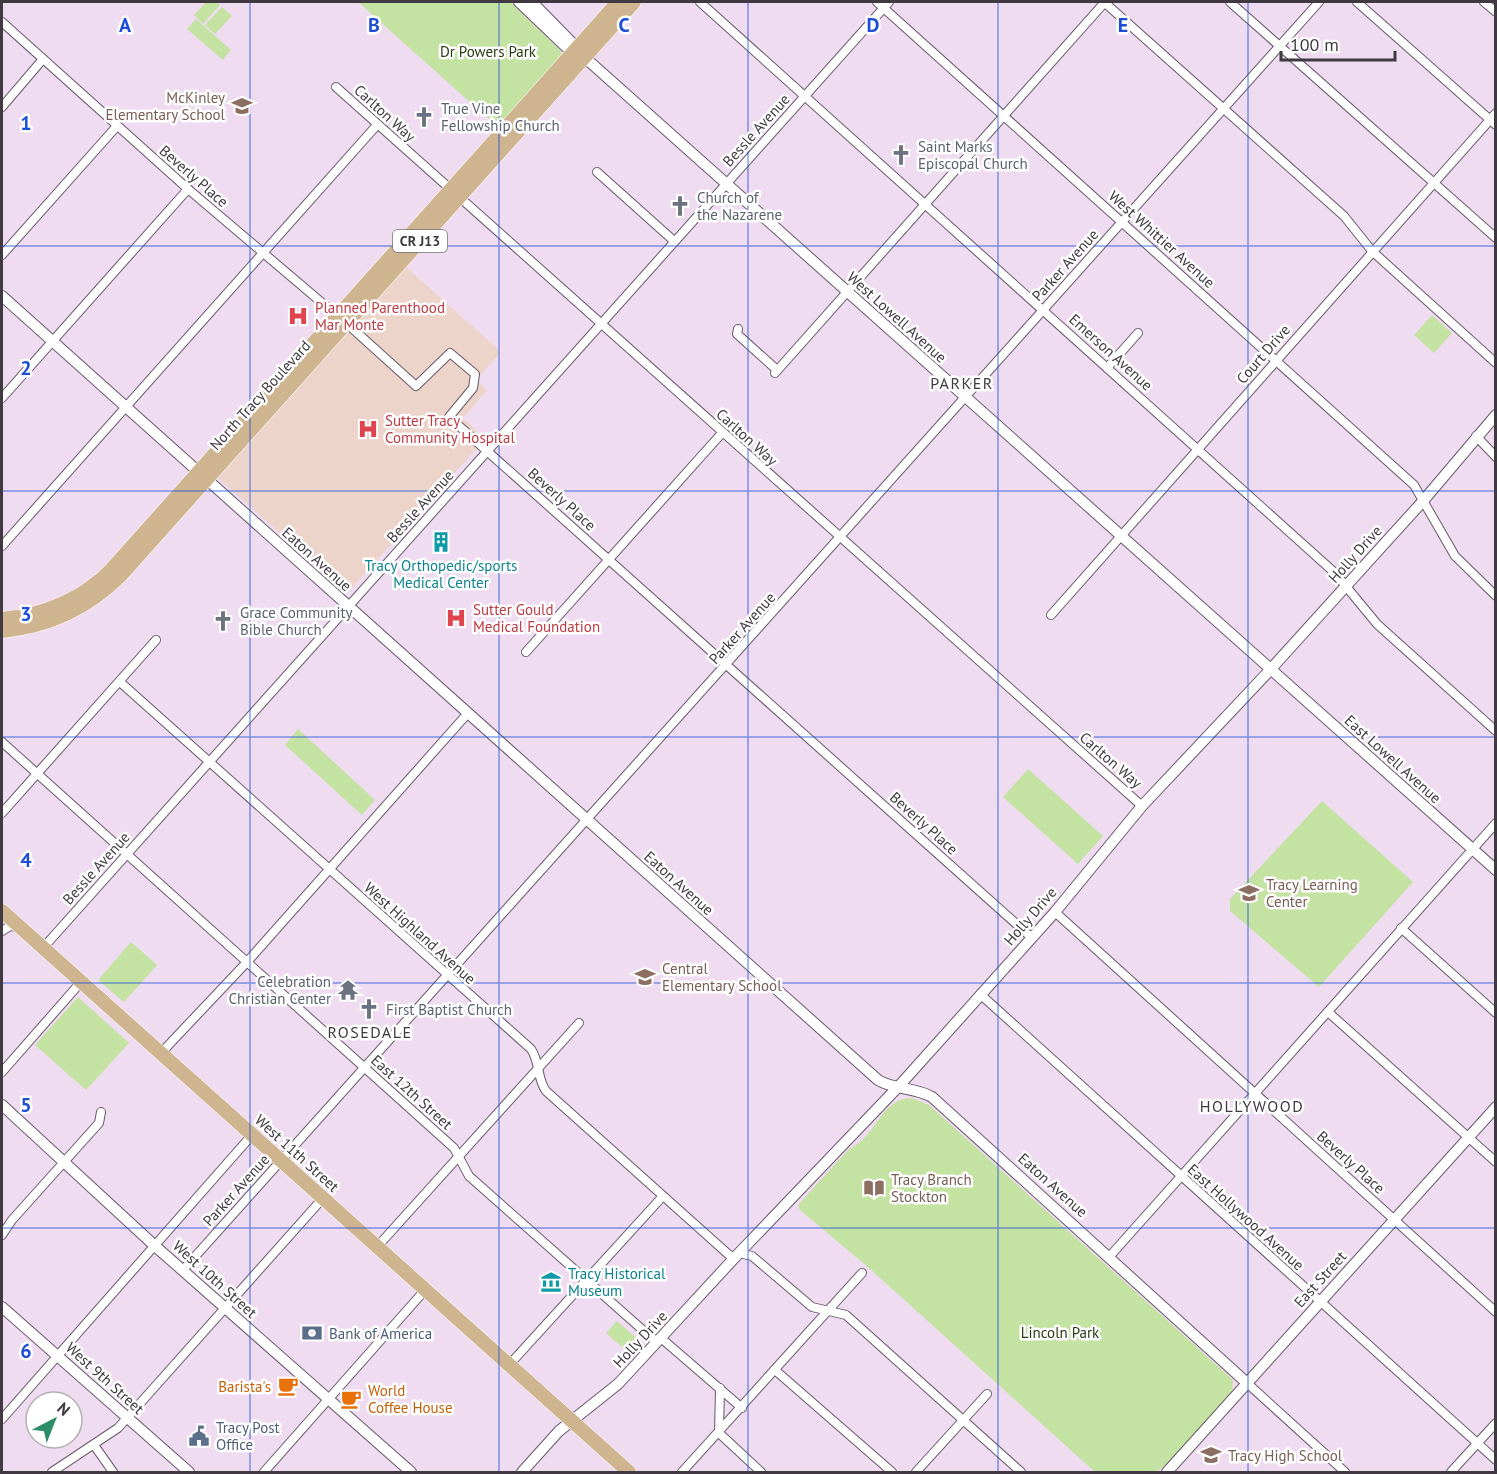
<svg xmlns="http://www.w3.org/2000/svg" width="1497" height="1474" font-family="'PT Sans',sans-serif">
<style>
.medical{fill:#ecd4ca}
.green{fill:#c4e2a1}
.lines{fill:none;stroke-linecap:round;stroke-linejoin:round}
.minor-casing{stroke:#68586a;stroke-width:10}
.tertiary-casing{stroke:#68586a;stroke-width:12}
.primary-casing{stroke:#fff;stroke-width:15}
.minor{stroke:#fff;stroke-width:8}
.tertiary{stroke:#fff;stroke-width:10}
.primary{stroke:#ceb590;stroke-width:14}
.grid{fill:none;stroke:#1d4ed8;stroke-width:1.5;stroke-opacity:0.55}
.labels{text-anchor:middle;dominant-baseline:central;stroke-width:5;stroke-linejoin:round;paint-order:stroke}
.shield{fill:#fff;stroke:#79747a;stroke-width:1.5}
.shield-label{font-size:14px;font-weight:bold;fill:#403941}
.park-label{font-size:15px;fill:#2a3a14;stroke:#fff}
.education-label{font-size:15px;fill:#785e54;stroke:#fff;text-anchor:start}
.worship-label{font-size:15px;fill:#5b616d;stroke:#fff;text-anchor:start}
.street-label{font-size:15px;fill:#403941;stroke:#fff}
.health-label{font-size:15px;fill:#be3a42;stroke:#fff;text-anchor:start}
.culture-label{font-size:15px;fill:#0d838f;stroke:#fff}
.service-label{font-size:15px;fill:#4e5e75;stroke:#fff;text-anchor:start}
.food-label{font-size:15px;fill:#c56008;stroke:#fff;text-anchor:end}
.neighbourhood-label{font-size:16px;letter-spacing:1.5px;fill:#403941;stroke:#fff}
.grid-label{font-size:20px;text-anchor:middle;font-weight:bold;fill:#1d4ed8;stroke:#fff;stroke-width:5;stroke-linejoin:round;paint-order:stroke}
</style>
<rect width="100%" height="100%" fill="#efdcf0"/>
<path class="medical" d="M406 267 501 352 476 380 487 390 463 418 485 439 352 588 344 590 218 478Z"/>
<g class="green">
<path d="M206 2H216L220 5 203 24 194 15Z"/>
<path d="M358 2H510L560 50 562 56 499 128Z"/>
<path d="M222 7 232 16 215 34 205 25Z"/>
<path d="M196 19 231 50 223 60 187 29Z"/>
<path d="M1432 315 1452 333 1434 353 1414 335Z"/>
<path d="M298 729 375 800 362 815 285 745Z"/>
<path d="M1028 769 1103 836 1078 864 1003 797Z"/>
<path d="M1322 801 1413 882 1319 987 1230 911V899Z"/>
<path d="M131 942 157 965 124 1002 98 980Z"/>
<path d="M78 997 129 1043 86 1090 35 1045Z"/>
<path d="M912 1098 929 1105 1233 1380 1232 1392 1168 1463 1156 1472H1095L869 1268 800 1210 798 1205 849 1149C878 1136 880 1098 912 1098Z"/>
<path d="M617 1321 644 1345 634 1357 606 1333Z"/>
</g>
<g class="lines">
<g class="minor-casing">
<g id="minor">
<path d="M700 2 1335 573 1377 624 1496 731"/>
<path d="M877 2 1414 485 1455 556 1496 596"/>
<path d="M1104 2 1344 216 1372 251 1496 363"/>
<path d="M1230 2 1496 238"/>
<path d="M1357 2 1496 125"/>
<path d="M1484 2 1496 12"/>
<path d="M2 22 188 189 354 330 416 386 450 353 475 374 473 388 449 417 1032 938"/>
<path d="M336 87 1142 806"/>
<path d="M2 107 43 59"/>
<path d="M597 172 674 241"/>
<path d="M2 255 117 126"/>
<path d="M738 329 737 334 777 370"/>
<path d="M1107 368 1138 333"/>
<path d="M775 373 1105 2"/>
<path d="M2 398 188 189"/>
<path d="M1476 436 1496 457"/>
<path d="M2 546 377 125"/>
<path d="M1051 615 1496 113"/>
<path d="M526 652 722 433"/>
<path d="M120 682 531 1049C540 1062 537 1079 546 1091L728 1254 733 1257 739 1253 752 1256 812 1307 846 1315 1021 1472"/>
<path d="M2 742 454 1148 469 1176 654 1340 661 1338 742 1408"/>
<path d="M2 813 156 640"/>
<path d="M1055 912 1496 1312"/>
<path d="M1401 928 1496 1013"/>
<path d="M2 931 10 926 20 927"/>
<path d="M43 948 889 2"/>
<path d="M980 994 1496 1460"/>
<path d="M1328 1012 1496 1162"/>
<path d="M161 1053 247 962 468 713"/>
<path d="M2 1072 81 982"/>
<path d="M2 1235 12 1220 99 1123 101 1112"/>
<path d="M377 1247 579 1023"/>
<path d="M1110 1256 1496 823"/>
<path d="M183 1270 1319 2"/>
<path d="M509 1365 663 1196"/>
<path d="M775 1370 892 1472"/>
<path d="M1247 1383 1345 1472"/>
<path d="M720 1388 719 1433 761 1472"/>
<path d="M2 1419 252 1135"/>
<path d="M94 1445 113 1472"/>
<path d="M52 1472 118 1428 127 1418 323 1198"/>
<path d="M264 1472 425 1290"/>
<path d="M682 1472 862 1273"/>
<path d="M916 1472 987 1394"/>
<path d="M1451 1472 1496 1423"/>
</g>
</g>
<g class="tertiary-casing">
<g id="tertiary">
<path d="M519 2 566 47 591 63 1496 870"/>
<path d="M532 2 581 52"/>
<path d="M2 296 878 1080C894 1090 915 1087 932 1097L1247 1383"/>
<path d="M2 1105 155 1246 411 1472"/>
<path d="M2 1307 189 1472"/>
<path d="M522 1472 559 1431 618 1384 739 1253 899 1086 1055 912 1142 806 1270 670 1423 501 1496 415"/>
<path d="M1167 1472 1496 1107"/>
</g>
</g>
<g class="primary-casing">
<g id="primary">
<path d="M2 619C43 615 80 601 110 571L618 2"/>
<path d="M2 631C49 626 87 609 121 575L634 2"/>
<path d="M2 911 629 1472"/>
</g>
</g>
<use href="#minor" class="minor"/>
<use href="#tertiary" class="tertiary"/>
<use href="#primary" class="primary"/>
</g>
<path class="grid" d="M250 2V1472M499 2V1472M748 2V1472M998 2V1472M1248 2V1472M2 246H1496M2 491H1496M2 737H1496M2 983H1496M2 1228H1496"/>
<defs>
<g id="school-bare" transform="scale(1.62)"><path d="M0-5L7-2L0 1L-7-2ZM-4 1L0 2.5L4 1V4Q0 6-4 4Z" fill="#8d6e63" stroke="#fff" stroke-width="2.5" paint-order="stroke"/></g>
<g id="church-bare" transform="scale(1.62)"><path d="M-1.2-6h2.4v3.5h3.3v2.4h-3.3V6h-2.4V-.1h-3.3v-2.4h3.3Z" fill="#6b7280" stroke="#fff" stroke-width="2.5" paint-order="stroke"/></g>
<g id="hospital-bare" transform="scale(1.62)"><path d="M-5-5h3v3.5h4V-5h3V5h-3V1.5h-4V5h-3Z" fill="#e0444e" stroke="#fff" stroke-width="2.5" paint-order="stroke"/></g>
<g id="building-bare" transform="scale(1.62)"><path d="M-4-6H4V6H1V3H-1V6H-4ZM-2.5-4.3h1.7v1.8h-1.7ZM.8-4.3h1.7v1.8H.8ZM-2.5-1h1.7V.8h-1.7ZM.8-1h1.7V.8H.8Z" fill="#0f9aa8" stroke="#fff" stroke-width="2.5" paint-order="stroke"/></g>
<g id="temple-bare" transform="scale(1.62)"><path d="M0-6L5-2H3V0L6.5 2.5H4V6H1.5V3h-3V6H-4V2.5H-6.5L-3 0V-2H-5Z" fill="#6b7280" stroke="#fff" stroke-width="2.5" paint-order="stroke"/></g>
<g id="library-bare" transform="scale(1.62)"><path d="M-6-4Q-3-5.5-.7-3.5V5Q-3 3-6 4ZM6-4Q3-5.5 .7-3.5V5Q3 3 6 4Z" fill="#8d6e63" stroke="#fff" stroke-width="2.5" paint-order="stroke"/></g>
<g id="museum-bare" transform="scale(1.62)"><path d="M0-6L6-3V-2H-6V-3ZM-5-1h2V3h-2ZM-1-1h2V3h-2ZM3-1h2V3H3ZM-6 4H6V6H-6Z" fill="#0f9aa8" stroke="#fff" stroke-width="2.5" paint-order="stroke"/></g>
<g id="bank-bare" transform="scale(1.62)"><path d="M-6-4H6V4H-6ZM0-2.3a2.3 2.3 0 1 0 0 4.6a2.3 2.3 0 1 0 0-4.6Z" fill="#5c6f8a" stroke="#fff" stroke-width="2.5" paint-order="stroke"/></g>
<g id="cafe-bare" transform="scale(1.62)"><path d="M-5.5-4.5H6V0H3Q3 3.5 0 3.5H-2.5Q-5.5 3.5-5.5 0ZM3-3.2v2h1.7v-2ZM-6 4.5H4V6H-6Z" fill="#e8710a" stroke="#fff" stroke-width="2.5" paint-order="stroke"/></g>
<g id="civic-bare" transform="scale(1.62)"><path d="M-.6-6.5H3V-4.5H.6V-3L4-1V1h2V6H-6V1h2V-1L-.6-3ZM-1.2 2.5V6h2.4V2.5Z" fill="#5c6f8a" stroke="#fff" stroke-width="2.5" paint-order="stroke"/></g>
</defs>
<g fill-rule="evenodd">
<use href="#school-bare" x="242" y="106"/>
<use href="#church-bare" x="424" y="117"/>
<use href="#church-bare" x="901" y="155"/>
<use href="#church-bare" x="680" y="206"/>
<use href="#hospital-bare" x="298" y="316"/>
<use href="#hospital-bare" x="368" y="429"/>
<use href="#building-bare" x="441" y="542"/>
<use href="#hospital-bare" x="456" y="618"/>
<use href="#church-bare" x="223" y="621"/>
<use href="#school-bare" x="1249" y="893"/>
<use href="#school-bare" x="645" y="977"/>
<use href="#temple-bare" x="348" y="990"/>
<use href="#church-bare" x="369" y="1009"/>
<use href="#library-bare" x="874" y="1188"/>
<use href="#museum-bare" x="551" y="1282"/>
<use href="#bank-bare" x="312" y="1333"/>
<use href="#cafe-bare" x="288" y="1386"/>
<use href="#cafe-bare" x="351" y="1399"/>
<use href="#civic-bare" x="199" y="1436"/>
<use href="#school-bare" x="1211" y="1455"/>
</g>
<g class="labels">
<rect class="shield" x="393" y="230" width="54" height="22" rx="4.5"/>
<g class="shield-label">
<text x="420" y="241">CR J13</text>
</g>
<g class="park-label">
<text x="488" y="51">Dr Powers Park</text>
<text x="1060" y="1332">Lincoln Park</text>
</g>
<g class="education-label">
<text x="225" y="97" text-anchor="end">McKinley<tspan x="225" dy="17">Elementary School</tspan></text>
<text x="1266" y="884">Tracy Learning<tspan x="1266" dy="17">Center</tspan></text>
<text x="662" y="968">Central<tspan x="662" dy="17">Elementary School</tspan></text>
<text x="891" y="1179">Tracy Branch<tspan x="891" dy="17">Stockton</tspan></text>
<text x="1228" y="1455">Tracy High School</text>
</g>
<g class="worship-label">
<text x="441" y="108">True Vine<tspan x="441" dy="17">Fellowship Church</tspan></text>
<text x="918" y="146">Saint Marks<tspan x="918" dy="17">Episcopal Church</tspan></text>
<text x="697" y="197">Church of<tspan x="697" dy="17">the Nazarene</tspan></text>
<text x="240" y="612">Grace Community<tspan x="240" dy="17">Bible Church</tspan></text>
<text x="331" y="981" text-anchor="end">Celebration<tspan x="331" dy="17">Christian Center</tspan></text>
<text x="386" y="1009">First Baptist Church</text>
</g>
<g class="street-label">
<text transform="translate(385 113) rotate(42)">Carlton Way</text>
<text transform="translate(756 130) rotate(-48)">Bessle Avenue</text>
<text transform="translate(194 176) rotate(41)">Beverly Place</text>
<text transform="translate(1162 239) rotate(42)">West Whittier Avenue</text>
<text transform="translate(1065 265) rotate(-48)">Parker Avenue</text>
<text transform="translate(897 317) rotate(42)">West Lowell Avenue</text>
<text transform="translate(1111 352) rotate(42)">Emerson Avenue</text>
<text transform="translate(1263 354) rotate(-49)">Court Drive</text>
<text transform="translate(260 395) rotate(-48)">North Tracy Boulevard</text>
<text transform="translate(747 437) rotate(42)">Carlton Way</text>
<text transform="translate(562 499) rotate(42)">Beverly Place</text>
<text transform="translate(420 506) rotate(-48)">Bessle Avenue</text>
<text transform="translate(1355 554) rotate(-48)">Holly Drive</text>
<text transform="translate(317 559) rotate(42)">Eaton Avenue</text>
<text transform="translate(742 628) rotate(-48)">Parker Avenue</text>
<text transform="translate(1393 759) rotate(42)">East Lowell Avenue</text>
<text transform="translate(1111 760) rotate(41)">Carlton Way</text>
<text transform="translate(924 823) rotate(42)">Beverly Place</text>
<text transform="translate(96 868) rotate(-48)">Bessle Avenue</text>
<text transform="translate(679 883) rotate(42)">Eaton Avenue</text>
<text transform="translate(1030 916) rotate(-49)">Holly Drive</text>
<text transform="translate(420 933) rotate(42)">West Highland Avenue</text>
<text transform="translate(412 1092) rotate(42)">East 12th Street</text>
<text transform="translate(297 1153) rotate(42)">West 11th Street</text>
<text transform="translate(1351 1162) rotate(42)">Beverly Place</text>
<text transform="translate(1053 1185) rotate(42)">Eaton Avenue</text>
<text transform="translate(236 1190) rotate(-48)">Parker Avenue</text>
<text transform="translate(1246 1217) rotate(42)">East Hollywood Avenue</text>
<text transform="translate(215 1279) rotate(42)">West 10th Street</text>
<text transform="translate(1320 1279) rotate(-48)">East Street</text>
<text transform="translate(640 1339) rotate(-47)">Holly Drive</text>
<text transform="translate(105 1378) rotate(42)">West 9th Street</text>
</g>
<g class="health-label">
<text x="315" y="307">Planned Parenthood<tspan x="315" dy="17">Mar Monte</tspan></text>
<text x="385" y="420">Sutter Tracy<tspan x="385" dy="17">Community Hospital</tspan></text>
<text x="473" y="609">Sutter Gould<tspan x="473" dy="17">Medical Foundation</tspan></text>
</g>
<g class="culture-label">
<text x="441" y="565">Tracy Orthopedic/sports<tspan x="441" dy="17">Medical Center</tspan></text>
<text x="568" y="1273" text-anchor="start">Tracy Historical<tspan x="568" dy="17">Museum</tspan></text>
</g>
<g class="service-label">
<text x="329" y="1333">Bank of America</text>
<text x="216" y="1427">Tracy Post<tspan x="216" dy="17">Office</tspan></text>
</g>
<g class="food-label">
<text x="271" y="1386">Barista's</text>
<text x="368" y="1390" text-anchor="start">World<tspan x="368" dy="17">Coffee House</tspan></text>
</g>
<g class="neighbourhood-label">
<text x="962" y="383">PARKER</text>
<text x="370" y="1032">ROSEDALE</text>
<text x="1252" y="1106">HOLLYWOOD</text>
</g>
</g>
<g class="grid-label">
<text x="125" y="32">A</text>
<text x="374" y="32">B</text>
<text x="624" y="32">C</text>
<text x="873" y="32">D</text>
<text x="1123" y="32">E</text>
<text x="26" y="130">1</text>
<text x="26" y="375">2</text>
<text x="26" y="621">3</text>
<text x="26" y="867">4</text>
<text x="26" y="1112">5</text>
<text x="26" y="1358">6</text>
</g>
<rect width="1497" height="1474" fill="none" stroke="#403941" stroke-width="6"/>
<g transform="translate(54 1420) rotate(42)"><circle r="28" fill="#ffffff" stroke="#b3b0b3" stroke-width="1.5"/>
<path d="M0-4.5L10 22L0 15L-10 22Z" fill="#2d8d66"/>
<text y="-9" font-size="16" font-weight="bold" text-anchor="middle" fill="#403941">N</text>
</g>
<path d="M1281 51v9h114v-9" fill="none" stroke="#403941" stroke-width="3"/>
<text x="1290" y="51" font-size="18" fill="#403941" stroke="#ffffff" stroke-width="4.5" paint-order="stroke">100 m</text>
</svg>
